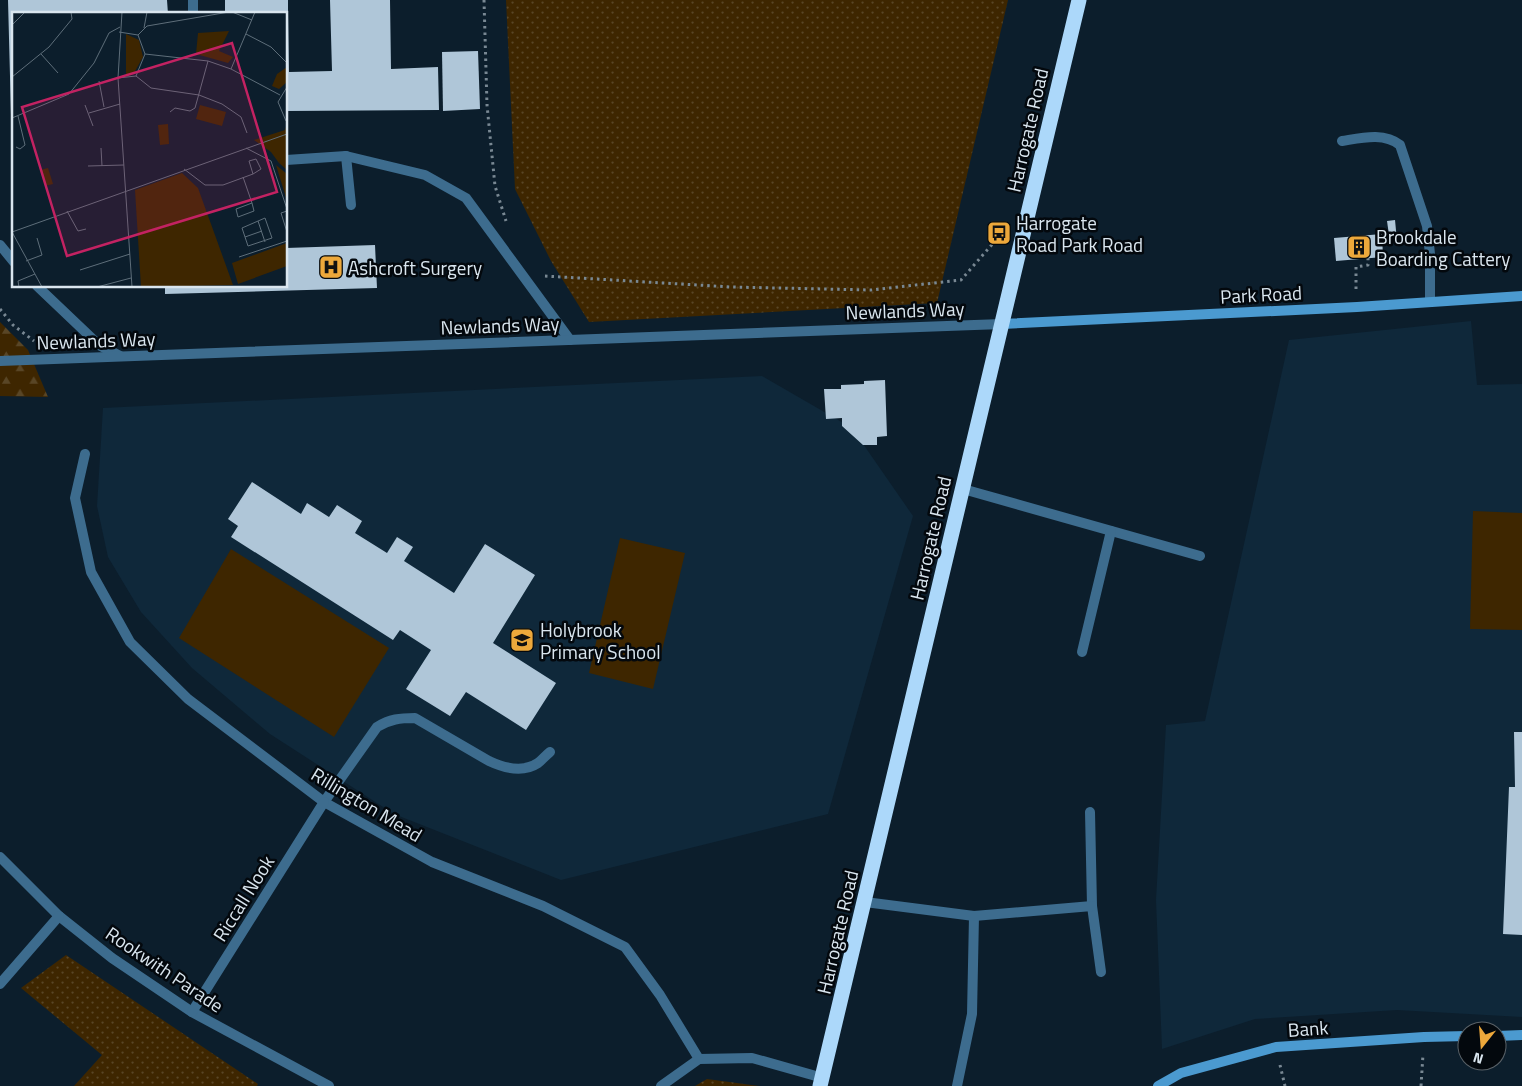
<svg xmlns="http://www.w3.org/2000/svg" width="1522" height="1086" font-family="'Titillium Web',sans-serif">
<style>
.built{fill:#0f283a}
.grass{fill:url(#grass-dots)}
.forest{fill:url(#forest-firs)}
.garden{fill:#3e2600}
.building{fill:#afc6d8}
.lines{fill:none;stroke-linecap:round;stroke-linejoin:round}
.path{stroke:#798893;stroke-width:3;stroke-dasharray:2.5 4;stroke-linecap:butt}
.lane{stroke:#3d6c8e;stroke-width:10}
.street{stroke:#3d6c8e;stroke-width:10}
.secondary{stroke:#4b9ad0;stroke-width:10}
.highway{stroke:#acd8fa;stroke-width:15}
.labels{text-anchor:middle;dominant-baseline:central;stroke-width:5;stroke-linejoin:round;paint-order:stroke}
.street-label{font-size:19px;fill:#dae6ef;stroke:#03080d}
.poi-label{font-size:19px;fill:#dae6ef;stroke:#03080d;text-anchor:start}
.inset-road{fill:none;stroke:#5e6e7a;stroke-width:1}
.view{fill:#c32262;fill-opacity:0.15;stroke:#c32262;stroke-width:2.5}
.inset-edge{fill:none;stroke:#dae6ef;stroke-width:2.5}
</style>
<defs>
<pattern id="grass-dots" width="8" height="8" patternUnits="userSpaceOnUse" patternTransform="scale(1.25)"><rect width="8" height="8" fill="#3e2600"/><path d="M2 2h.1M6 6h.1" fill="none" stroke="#594626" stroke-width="1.8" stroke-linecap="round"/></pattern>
<pattern id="forest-firs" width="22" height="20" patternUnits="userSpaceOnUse" patternTransform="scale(1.25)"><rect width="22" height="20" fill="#3e2600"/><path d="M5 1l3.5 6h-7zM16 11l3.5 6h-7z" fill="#594626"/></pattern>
</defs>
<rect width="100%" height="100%" fill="#0c1e2c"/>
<g class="built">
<path d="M1471 321 1477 385 1522 384V1017L1397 1010 1255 1019 1162 1049 1156 900 1166 725 1205 721 1289 340Z"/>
<path d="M762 376 852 428 913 516 828 814 561 880 394 814 270 734 192 668 141 612 108 557 97 506 103 408Z"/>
</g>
<g class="grass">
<path d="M506 0H1008L937 303 589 322 551 261 515 189Z"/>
<path d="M66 955 258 1084 257 1086H74L102 1055 21 988Z"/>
<path d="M707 1079 759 1086H695Z"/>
</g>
<path class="forest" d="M0 322 28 350 48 397 0 396Z"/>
<g class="garden">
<path d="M1473 511 1522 513V630L1470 629Z"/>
<path d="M620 538 685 553 653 689 589 673Z"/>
<path d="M231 549 389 648 334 737 179 638Z"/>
</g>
<g class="building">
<path d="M8 0H167L168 14H14V153H12Z"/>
<rect x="225" y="0" width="63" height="14"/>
<path d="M330 0H390L391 69 438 67 439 110 286 111V14H288L289 72 332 71Z"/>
<path d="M478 51 480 109 443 111 442 52Z"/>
<path d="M1395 220 1397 241 1390 242 1387 221Z"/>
<path d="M1382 234 1383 257 1336 261 1334 238Z"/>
<path d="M375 245 377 288 165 294V286H286V248Z"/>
<path d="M885 380 887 436 877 437V445H863L842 426V418L826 419 824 389H841V385L864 384V381Z"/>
<path d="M252 482 301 514 307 503 329 517 337 505 362 521 355 533 387 553 397 537 413 547 404 561 454 593 485 544 535 575 493 643 556 683 526 730 466 692 450 716 406 689 431 650 400 630 393 640 231 537 238 526 228 519Z"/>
<path d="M1514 732H1522V935L1503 934 1509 787H1515Z"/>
</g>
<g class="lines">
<g class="path">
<path d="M484 0 487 105 495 186 506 221"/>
<path d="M545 276 731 287 871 290 961 280 1002 233"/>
<path d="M1356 289V267L1368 265V258"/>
<path d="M0 309 13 325 34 341"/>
<path d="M1280 1065 1285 1086"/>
<path d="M1421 1086 1423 1054"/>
</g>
<g class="lane">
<path d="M193 0V14"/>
<path d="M1342 141C1361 138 1384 132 1400 145L1427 226 1430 254V302"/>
<path d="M346 156 351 205"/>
<path d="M286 160 346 156 425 175 466 198 570 340"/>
<path d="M0 245 14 262"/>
<path d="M37 286 99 345 120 356"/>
<path d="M0 361 1002 324"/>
<path d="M963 489 1200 556"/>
<path d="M1082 652 1111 531"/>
<path d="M324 802 377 727C390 719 400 718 415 718L489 761C504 768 523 773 538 763 542 760 546 755 550 752"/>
<path d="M1090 812 1092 906 1101 972"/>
<path d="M957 1086 972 1014 974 916"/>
</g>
<g class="street">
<path d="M85 454 75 498 91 572 130 642 188 699 324 802 432 862 543 906 625 947 660 995 699 1059"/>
<path d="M0 857 59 916 112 958 192 1012 329 1086"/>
<path d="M865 902 974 916 1092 906"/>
<path d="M0 984 59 916"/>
<path d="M192 1012 324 802"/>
<path d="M661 1086 699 1059 752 1058 823 1078"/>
</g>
<g class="secondary">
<path d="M1002 324 1357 307 1522 296"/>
<path d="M1497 1036 1522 1035"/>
<path d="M1158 1086 1181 1073 1276 1047 1424 1037 1467 1036"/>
</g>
<path class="highway" d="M820 1086 1079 0"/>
</g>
<defs>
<g id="bus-square" transform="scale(1.25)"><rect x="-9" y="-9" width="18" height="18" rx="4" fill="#eda83b" stroke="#03080d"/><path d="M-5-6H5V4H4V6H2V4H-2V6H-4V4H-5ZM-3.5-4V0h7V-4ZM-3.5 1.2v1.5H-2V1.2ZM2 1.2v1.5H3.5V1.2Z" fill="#111"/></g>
<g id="building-square" transform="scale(1.25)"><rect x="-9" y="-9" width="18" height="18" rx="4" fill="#eda83b" stroke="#03080d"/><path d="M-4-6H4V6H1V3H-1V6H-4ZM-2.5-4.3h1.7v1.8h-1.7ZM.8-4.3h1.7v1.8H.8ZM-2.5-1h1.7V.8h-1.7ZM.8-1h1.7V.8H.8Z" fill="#111"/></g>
<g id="hospital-square" transform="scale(1.25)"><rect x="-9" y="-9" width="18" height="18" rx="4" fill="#eda83b" stroke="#03080d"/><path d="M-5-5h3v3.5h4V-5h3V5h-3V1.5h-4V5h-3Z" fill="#111"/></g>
<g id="school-square" transform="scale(1.25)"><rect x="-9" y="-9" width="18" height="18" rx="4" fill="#eda83b" stroke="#03080d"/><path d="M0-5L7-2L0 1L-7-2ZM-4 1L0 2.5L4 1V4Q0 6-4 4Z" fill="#111"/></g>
</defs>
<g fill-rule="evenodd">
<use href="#bus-square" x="999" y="233"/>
<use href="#building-square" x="1359" y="247"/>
<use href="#hospital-square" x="331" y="267"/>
<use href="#school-square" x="522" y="640"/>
</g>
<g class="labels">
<g class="street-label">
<text transform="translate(1027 130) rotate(-77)">Harrogate Road</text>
<text transform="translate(1261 294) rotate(-3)">Park Road</text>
<text transform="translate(905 310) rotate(-2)">Newlands Way</text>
<text transform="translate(500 325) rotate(-2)">Newlands Way</text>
<text transform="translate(96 340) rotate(-2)">Newlands Way</text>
<text transform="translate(930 538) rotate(-77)">Harrogate Road</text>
<text transform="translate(367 804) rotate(31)">Rillington Mead</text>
<text transform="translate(243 898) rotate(-58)">Riccall Nook</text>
<text transform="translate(837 932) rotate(-77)">Harrogate Road</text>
<text transform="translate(165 969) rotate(34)">Rookwith Parade</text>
<text transform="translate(1308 1028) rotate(-4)">Bank</text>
</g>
<g class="poi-label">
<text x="1016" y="222">Harrogate<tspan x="1016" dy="22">Road Park Road</tspan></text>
<text x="1376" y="236">Brookdale<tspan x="1376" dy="22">Boarding Cattery</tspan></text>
<text x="348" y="267">Ashcroft Surgery</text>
<text x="540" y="629">Holybrook<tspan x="540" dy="22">Primary School</tspan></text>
</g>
</g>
<g transform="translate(12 12)">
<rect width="275" height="275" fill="#0c1e2c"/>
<path d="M217 19 207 39 221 45 216 51 184 42 186 21ZM114 22 127 28 131 45 122 61 114 63ZM275 55V70L267 77 260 74 265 62ZM273 129H275V158L267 151ZM264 153 275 162V189ZM170 161 186 176 221 273 129 275 123 178ZM275 231V254L226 272 220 251Z" fill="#3e2600"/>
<path d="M275 112V129L267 151 259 140 242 128 273 118Z" fill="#3e2600"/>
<path d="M188 93 214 100 210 114 184 107ZM156 112 157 132 148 133 146 113ZM36 156 41 172 33 174 28 158Z" fill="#3e2600"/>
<path class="inset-road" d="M110 0 106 66 120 275M220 0 240 8M0 13 13 0M132 16 135 0M234 22 259 35 275 51M126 23 135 14 217 0M29 42 46 61M133 42 196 49 219 57 268 83M219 57 243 0M124 64 139 76 187 83 210 92 229 105 235 121M0 65 37 35 60 7 59 0M106 66 124 64 133 42 126 23 107 20M87 69 92 95M73 93 81 114M158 100 163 96 178 99 183 96 196 49M77 101 108 92M0 106 57 82 82 51 97 21 108 15M274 109 266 90 275 75M4 135 8 137 13 133 6 104M89 136 90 154M234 136 259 149 275 197M76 154 112 153M172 157 193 173H211L241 162 249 157 244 147 237 149 241 162M231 165 240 191 224 197 226 205 242 199 240 191M55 199 66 219 74 217M275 199 269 201 275 220M253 206 260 226 236 234 230 216ZM246 209 253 230M233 225 250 219M227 245 275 229M14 249 30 243 25 226M68 258 118 242M7 275 6 269 23 262M30 275 0 220 275 122M85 275 119 266"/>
<path class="view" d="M220 31 265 180 55 244 10 95Z"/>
<rect width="275" height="275" class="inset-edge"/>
</g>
<g transform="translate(1482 1046) rotate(197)"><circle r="24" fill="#03080d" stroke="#596167"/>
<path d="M0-4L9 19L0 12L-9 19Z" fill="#eda83b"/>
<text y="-8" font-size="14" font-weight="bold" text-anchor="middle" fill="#dae6ef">N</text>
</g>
</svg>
